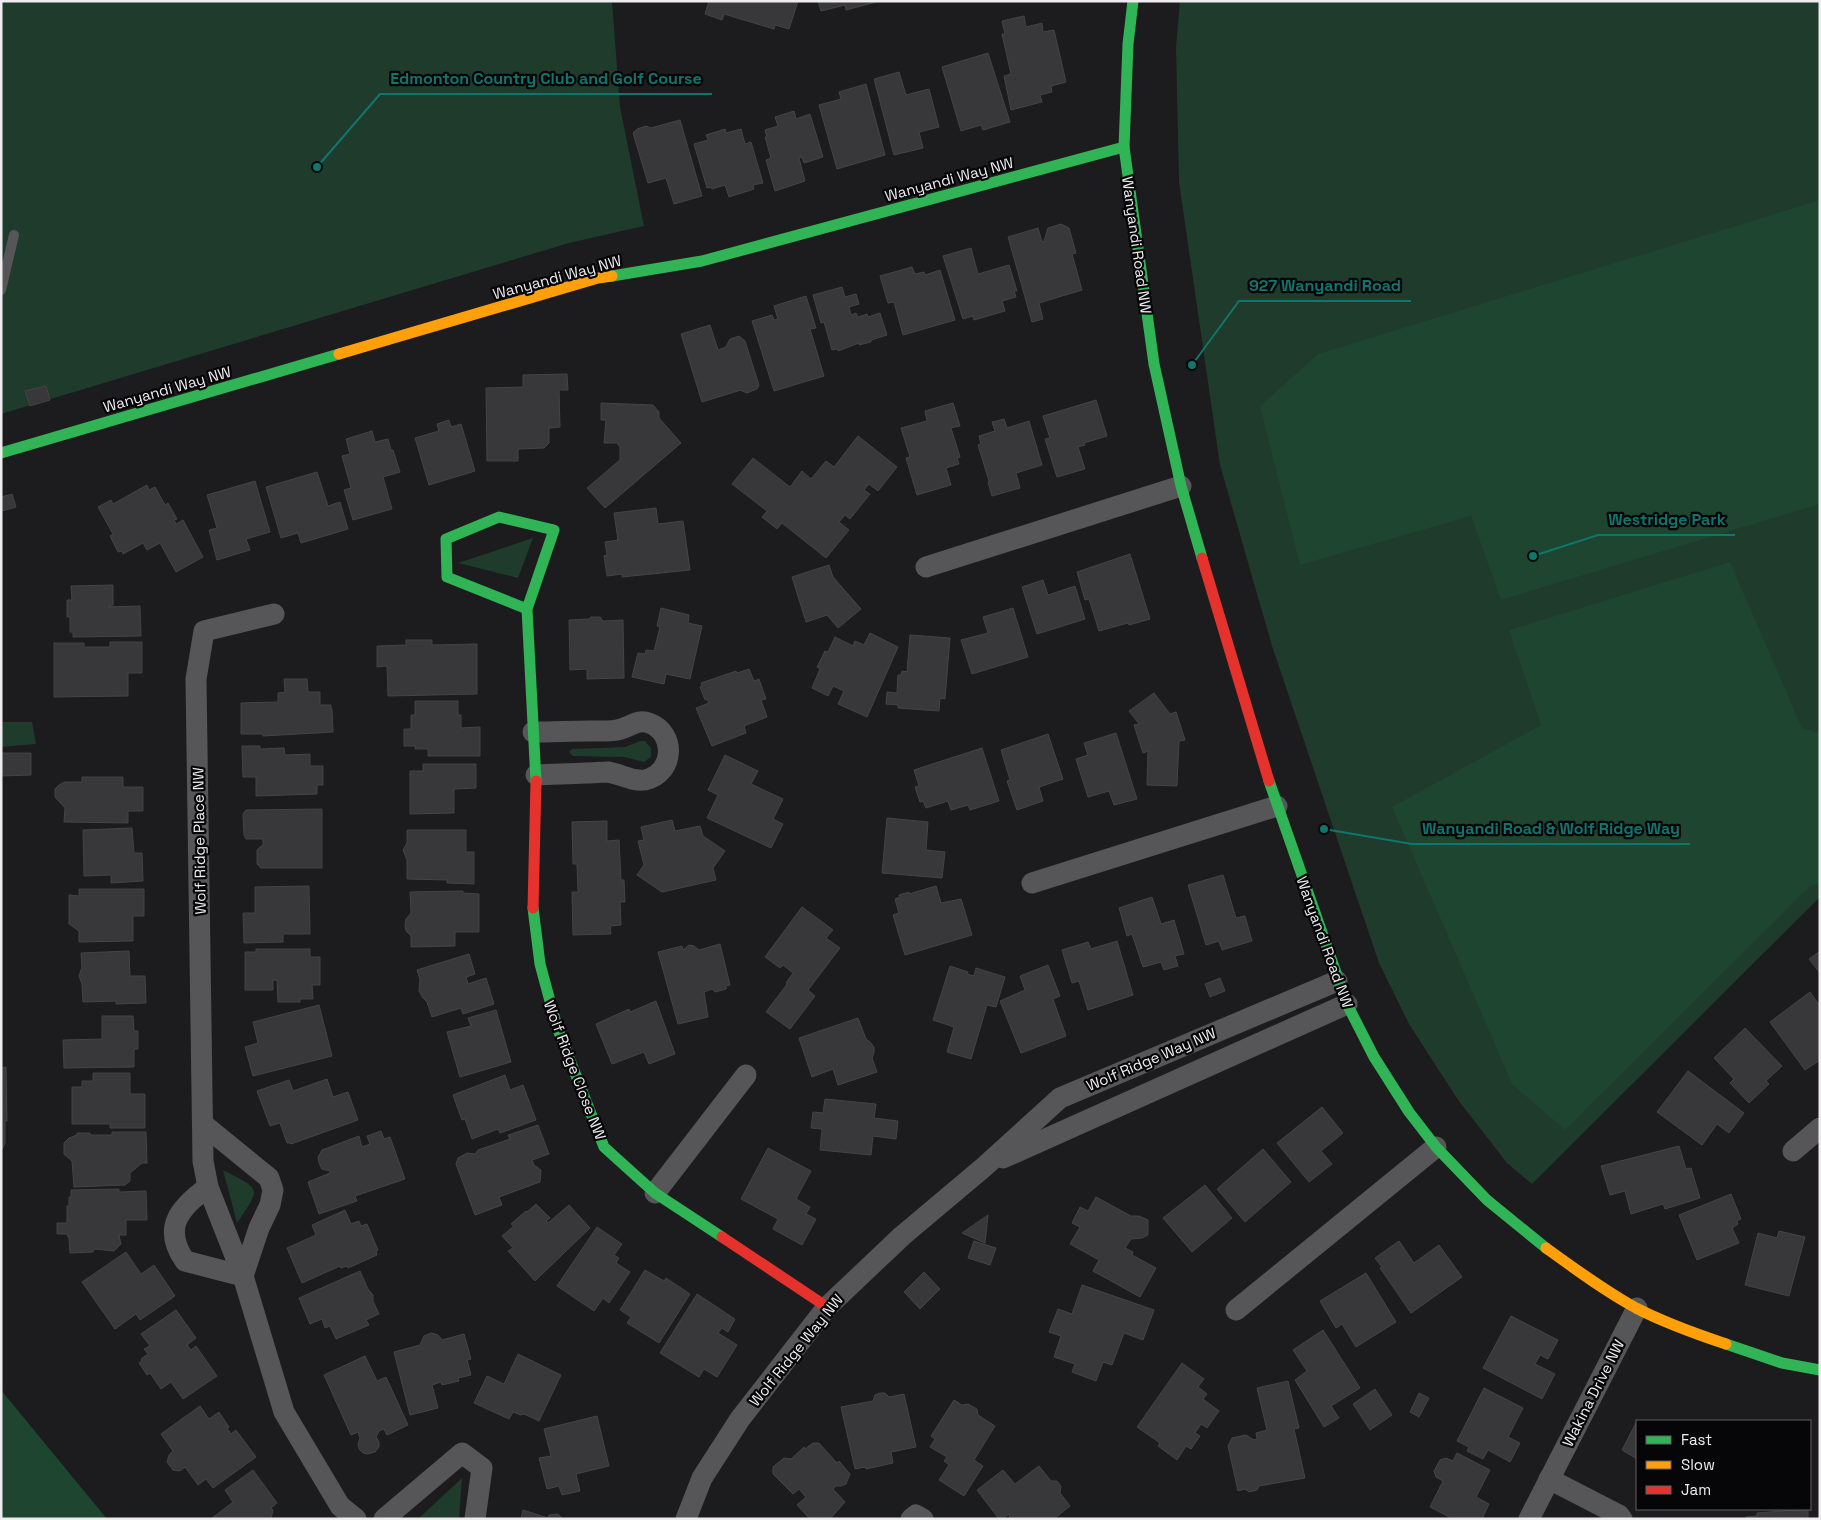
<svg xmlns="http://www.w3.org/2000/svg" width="1821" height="1520" font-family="'Space Grotesk',sans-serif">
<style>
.green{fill:#1f3b2c}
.forest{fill:#1d4530}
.building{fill:#383739;stroke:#454445}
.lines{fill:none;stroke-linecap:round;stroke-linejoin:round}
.lane{stroke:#565658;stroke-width:10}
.street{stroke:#565658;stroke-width:21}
.fast{stroke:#30b455;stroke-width:11}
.slow{stroke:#ff9f0a;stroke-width:11}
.jam{stroke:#e5322d;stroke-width:11}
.labels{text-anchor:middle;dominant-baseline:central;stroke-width:4.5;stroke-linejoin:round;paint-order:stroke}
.street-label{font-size:15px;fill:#eeecef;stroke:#060507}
.leader{fill:none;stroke:#0f766e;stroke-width:2}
.callout-dot{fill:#0f766e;stroke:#060507;stroke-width:2}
.callout-label{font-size:16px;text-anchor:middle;font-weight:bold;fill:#0f766e;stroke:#060507;stroke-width:4.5;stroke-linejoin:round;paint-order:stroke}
</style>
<rect width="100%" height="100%" fill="#1c1b1d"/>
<g class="green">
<path d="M1 1H612L620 107 644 226 569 243 1 414Z"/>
<path d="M1180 1H1820V897L1532 1184 1507 1163 1458 1100 1409 1024 1379 963 1272 646 1220 465 1179 182 1176 47Z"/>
<path d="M533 538 518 578 458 563Z"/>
<path d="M1 722H32L36 744 1 747Z"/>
<path d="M640 741H645L651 748V757L644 762 624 757 573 756 569 752 572 749 625 747Z"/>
<path d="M223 1170C261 1190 262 1186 237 1223Z"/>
<path d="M462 1478 459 1519H418Z"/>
</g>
<g class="forest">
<path d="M1820 200V504L1501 600 1471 516 1300 565 1260 406 1318 354Z"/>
<path d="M1730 562 1802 728 1820 733V883L1810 886 1565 1130 1512 1084 1392 807 1541 725 1509 630Z"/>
<path d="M1 1390 107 1519H1Z"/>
</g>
<g class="building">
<path d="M709 1H798L789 29 775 25 774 29 724 14 722 20 705 14Z"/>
<path d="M818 1H880L846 10 845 5 821 11Z"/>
<path d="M1024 16 1026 27 1042 23 1043 32 1054 30 1066 82 1051 86 1052 92 1040 95 1042 102 1011 110 1004 76 1011 74 1002 34H1005L1002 21Z"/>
<path d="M988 53 1010 122 983 130 981 125 961 131 942 67Z"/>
<path d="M899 72 906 95 929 89 939 127 919 132 923 148 894 155 874 79Z"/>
<path d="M866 84 885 155 837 169 819 105 841 99 839 92Z"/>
<path d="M794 111 796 119 810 114 823 157 804 163 802 157 799 158 805 181 775 191 766 160 771 158 765 137H767L765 130 778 126 775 117Z"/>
<path d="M680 120 702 196 674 204 666 178 648 183 633 133 637 129 646 126 651 128Z"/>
<path d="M725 129 726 133 741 129 745 144 751 142 763 183 753 185 754 189 729 197 725 185 712 189 711 187 707 188 694 144 708 140 706 135Z"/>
<path d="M1061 224 1069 228 1076 253 1072 254 1082 290 1039 303 1043 319 1032 322 1008 237 1038 228 1042 242 1044 241 1048 228Z"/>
<path d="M971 248 978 274 1009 265 1017 291H1014L1016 297 1002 301 1005 311 974 320 973 316 963 319 943 256Z"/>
<path d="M912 267 915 274 924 272 925 275 940 270 955 320 903 335 894 302 888 303 880 276Z"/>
<path d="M842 287 845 297 856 294 859 304 849 307 851 315 856 313 858 317 867 314 868 317 880 313 887 335 871 340V342L859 345V343L838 351V349L832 350 824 322 821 323 813 295Z"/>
<path d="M806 296 816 328 810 329 824 376 774 391 752 321 772 315 774 320 778 319 774 306Z"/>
<path d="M710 325 718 350 726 347 730 339 739 336 745 341 759 385 757 389 747 393 742 391 741 390 702 402 681 334Z"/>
<path d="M567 374 568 390H559L560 427 549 428V443L544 448 518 449V461H487L486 388 523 387V375Z"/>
<path d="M46 386 50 400 30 406 25 391Z"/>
<path d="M1096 400 1107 436 1084 443 1085 445 1078 447 1085 469 1057 477 1045 439 1050 438 1043 416Z"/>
<path d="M601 403 653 405 659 412V418L681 443 605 508 587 488 620 460V447L617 443H604L606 420H601Z"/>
<path d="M953 403 960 426 951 428 960 457 957 458 959 464 946 468 951 485 917 495 906 458 910 457 901 428 927 421 925 411Z"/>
<path d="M1004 419 1007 428 1029 421 1042 465 1016 473 1020 488 992 496 988 482 990 481H989L978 445 981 444 979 436 995 431 992 422Z"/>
<path d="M449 420 451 427 461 424 475 471 429 485 415 438 439 431 437 424Z"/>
<path d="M372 431 375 442 388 439 391 450H393L400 472 383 477 392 509 353 520 344 490 351 488 342 456 350 454 346 439Z"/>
<path d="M858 436 897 467 878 491 869 484 864 490 870 494 850 519 845 515 839 522 849 530 826 558 782 523 777 529 762 517 767 511 732 484 753 458 790 487 802 471 811 479 826 461 834 467Z"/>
<path d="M317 472 328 506 340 502 348 529 301 543 298 533 281 538 266 487Z"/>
<path d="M255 481 270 532 246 539 250 550 217 560 209 530 217 528 207 495Z"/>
<path d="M147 485 149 490 155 487 165 505 168 503 177 519 174 520 176 524 183 520 203 557 176 572 160 543 147 550 143 543 123 554 122 551 118 552 110 536 113 534 98 507 111 500 113 504Z"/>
<path d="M12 494 16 507 2 511 1 497Z"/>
<path d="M656 508 658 524 683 521 690 570 622 577V574L607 576 604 556 607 555 605 542 618 540 614 513Z"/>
<path d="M1130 554 1150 619 1129 625 1128 623 1099 631 1089 599 1085 600 1077 572Z"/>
<path d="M829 565 833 577 861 609 838 628 827 615 806 622 792 577Z"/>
<path d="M1043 580 1048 595 1075 586 1085 619 1037 634 1022 587Z"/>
<path d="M113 585V605L108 607 140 606 141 636 73 637V632H70V617H67V600H72L71 586Z"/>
<path d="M661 608 689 615 688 623 702 626 690 679 666 674 664 684 632 677 638 653 645 654 646 650 654 651 660 627 657 626Z"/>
<path d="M1013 608 1028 657 972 674 961 640 988 633 983 617Z"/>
<path d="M591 617H600L603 621 623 620 624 678 587 679V669L570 670 569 620 589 619Z"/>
<path d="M870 633 898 647 867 717 838 704 844 691 833 686 828 696 812 688 820 669 817 667 825 651 828 652 835 637 853 646 855 641 864 645Z"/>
<path d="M910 635 950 638 945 699 940 698 939 711 898 708V705L886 704 887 692 897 693 898 675H901L902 671 907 672Z"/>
<path d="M406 640H432V645L477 644V694L388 696 387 666 377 667V646L406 645Z"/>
<path d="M110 642H142V673H128V696L54 697V643H84V647H110Z"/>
<path d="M749 669 754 681 759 679 766 699 761 700 767 717 744 726 746 733 712 746 696 708 709 703 707 699 705 700 700 687 702 686 701 683 736 671 737 673Z"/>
<path d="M284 679H307L308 692H320V705H331V709H332L333 732 263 736V734H241V703L278 702V693L285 692Z"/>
<path d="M1154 693 1170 714 1176 712 1185 740 1179 741 1177 786 1147 785 1148 751 1143 753 1134 725 1139 724 1129 711Z"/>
<path d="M415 701H458V715H461V728L480 727V756H428V749H415V746H404V729H411V715H415Z"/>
<path d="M1116 733 1137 799 1114 805 1109 791 1088 797 1076 759 1088 755 1084 743Z"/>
<path d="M1048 734 1063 779 1039 787 1043 801 1017 810 1007 781 1010 780 1001 750Z"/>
<path d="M242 746H260V749L284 748 285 755 310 754V766H323V785H317V794L256 796V777H243Z"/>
<path d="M982 748 999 801 970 810 968 805 951 810 948 801 926 808 923 801 920 802 915 787 919 786 914 770Z"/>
<path d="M1 753H31V775L1 776Z"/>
<path d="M725 755 758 771 751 784 783 799 773 819 783 824 771 848 707 818 718 795 708 790Z"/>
<path d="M423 764H476V788L454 789V813L410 814V771H423Z"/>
<path d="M82 777H123V787H143V811H128V823L64 822 65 808 55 797V789L59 785 65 782H82Z"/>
<path d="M322 809V868H261L257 864V850L261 846H263V839H246L244 835 243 814 246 810Z"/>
<path d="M887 818 928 822 926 850 945 852 942 878 882 873Z"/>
<path d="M672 820 675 831 700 826 703 836 725 851 713 868 716 880 662 892 637 875 644 865 638 841 644 840 641 827Z"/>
<path d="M607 821V841L619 840 621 880H624L625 902H620L621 925 610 926 611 934 573 935 572 892H578L577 864H573L572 822Z"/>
<path d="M132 828 134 853H142L143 881 111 883V875L84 876 83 830Z"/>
<path d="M407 830H466V852H474V884L447 883V880L407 879V860L403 850 407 843Z"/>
<path d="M1223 875 1236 918 1245 916 1252 941 1222 950 1219 941 1206 945 1188 885Z"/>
<path d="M309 886 310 934H283V942L244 943 243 913H255V887Z"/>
<path d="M936 886 941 903 961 899 972 935 905 955 893 915 899 913 895 899 900 897 899 895 909 892V894Z"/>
<path d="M79 889H144V916H133V941L79 942V931L69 924V895L79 896Z"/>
<path d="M463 891V893L479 894V932H455V946L411 947V936L406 931 405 926 406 919 411 913 410 892Z"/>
<path d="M1152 897 1161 924 1174 920 1184 954 1175 956 1178 966 1164 970 1161 962 1143 967 1132 934 1127 936 1119 908Z"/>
<path d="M802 907 833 930 826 938 840 948 808 990 815 996 790 1029 766 1012 788 983H786L793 973 783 965 780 968 765 957Z"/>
<path d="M1117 941 1133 995 1088 1010 1079 981 1072 983 1062 950 1088 942 1091 949Z"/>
<path d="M720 944 730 985 726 986V989L715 992 712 989 704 992 708 1017 678 1024 658 952 682 946 683 950 689 945 694 946 699 950Z"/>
<path d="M256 949H310V957H320V985H312L313 999H300V1002H278L277 980H273V990H245V952H256Z"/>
<path d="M129 951 130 976H145L146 1003 116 1004V1001L83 1002 82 984 79 976 82 967 81 953Z"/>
<path d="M1820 951V973L1809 959Z"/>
<path d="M469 954 475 974 466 977 468 984 486 978 494 1004 463 1014 461 1008 432 1017 427 1002 423 998 419 991 420 979 417 970Z"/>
<path d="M1048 965 1060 996 1053 999 1066 1036 1021 1053 1000 1001 1025 990 1020 976Z"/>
<path d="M950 966 968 972 967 974 974 976 976 968 1005 977 996 1007 987 1005 971 1059 947 1052 954 1027 933 1020Z"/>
<path d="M1220 978 1225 991 1210 997 1205 984Z"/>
<path d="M1810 992 1820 1006V1060L1805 1070 1770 1022Z"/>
<path d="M656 1001 675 1054 649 1064 644 1052 612 1064 596 1024 629 1009 630 1012Z"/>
<path d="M319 1005 332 1056 253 1076 245 1047 258 1043 253 1022Z"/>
<path d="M496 1010 511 1062 460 1077 447 1032 471 1026 468 1018Z"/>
<path d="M102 1016H133L134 1031H138V1049H134V1067L64 1068 63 1040 102 1039Z"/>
<path d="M858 1018 866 1039 870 1042 874 1047V1053L872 1058 877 1072 838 1085 833 1069 812 1077 799 1038Z"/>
<path d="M1745 1028 1782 1066 1766 1081 1769 1084 1749 1103 1730 1083 1734 1079 1714 1058Z"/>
<path d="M6 1067 7 1121H5V1143L1 1152V1068Z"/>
<path d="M1688 1071 1744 1113 1729 1133 1717 1124 1702 1145 1657 1112Z"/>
<path d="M93 1073H130V1094H145V1128H110V1124H72V1087H82V1081H93Z"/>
<path d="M505 1075 510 1090 523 1085 536 1120 500 1133 498 1129 472 1139 465 1119 462 1120 453 1095Z"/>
<path d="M327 1079 333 1097 348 1092 358 1120 291 1144 290 1143H287L280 1123 270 1126 257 1091 289 1080 293 1091Z"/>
<path d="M825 1099 876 1104 874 1118 898 1121 896 1139 873 1136 871 1155 820 1150 822 1129 811 1128 813 1112 823 1113Z"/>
<path d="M1322 1107 1343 1133 1321 1151 1332 1164 1309 1182 1277 1143Z"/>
<path d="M538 1125 549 1154 532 1160 534 1165 541 1170 540 1182 499 1197 502 1205 475 1215 456 1164 458 1158 467 1153 475 1154 478 1150 510 1139 508 1135Z"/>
<path d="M381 1131 384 1139 390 1137 405 1179 355 1196 357 1201 319 1214 308 1182 330 1173V1171L322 1169 319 1163 318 1157 322 1150 359 1136 362 1147 370 1144 367 1136Z"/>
<path d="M112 1132H146L147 1163H142L130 1173V1181L125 1185 74 1187 72 1161 64 1154V1143L69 1138 77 1135V1133H90V1135H112Z"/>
<path d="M1679 1146 1686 1169 1691 1168 1700 1198 1665 1209 1663 1204 1631 1214 1625 1191 1610 1195 1601 1166Z"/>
<path d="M768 1148 811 1171 796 1199 810 1207 806 1214 816 1219 802 1245 773 1229 778 1219 741 1199Z"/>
<path d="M1263 1149 1291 1182 1245 1222 1217 1189Z"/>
<path d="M1205 1185 1232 1218 1192 1252 1163 1218Z"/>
<path d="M119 1189V1192L146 1191 147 1220H126V1235H119L121 1244 114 1251 94 1249 93 1252 70 1253 69 1237H68L67 1234H57V1223H67V1206H69V1197H71V1190Z"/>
<path d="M1731 1194 1741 1219 1737 1221 1738 1224 1732 1228 1739 1243 1697 1260 1679 1215Z"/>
<path d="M1096 1197 1131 1216H1139L1148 1220V1235L1142 1238 1131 1239 1125 1248 1133 1252 1132 1255 1156 1268 1140 1297 1093 1271 1099 1260 1070 1244 1080 1227 1072 1223 1080 1207 1088 1211Z"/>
<path d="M536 1204 550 1218 546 1221 548 1223 569 1205 590 1228 535 1281 508 1251 513 1248 502 1236 514 1226 511 1224 526 1211 527 1212Z"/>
<path d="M345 1210 351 1224 359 1221 361 1226 367 1224 378 1250 376 1251 377 1255 348 1268 347 1266 341 1268 340 1266 302 1283 287 1248 316 1235 312 1225Z"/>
<path d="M988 1215 985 1243 962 1233Z"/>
<path d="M597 1227 622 1244 614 1255 619 1258 616 1263 630 1272 609 1303 603 1298 594 1311 557 1286Z"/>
<path d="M1779 1231 1805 1237 1789 1296 1745 1285 1758 1233 1777 1238Z"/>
<path d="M974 1241 996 1248 990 1265 968 1258Z"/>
<path d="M1399 1241 1414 1263 1439 1245 1462 1277 1411 1313 1380 1268 1382 1267 1375 1258Z"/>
<path d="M126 1252 141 1274 154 1265 175 1296 140 1320 136 1314 115 1329 82 1282Z"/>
<path d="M645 1270 664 1281 666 1278 690 1294 659 1343 627 1323 631 1317 620 1310Z"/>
<path d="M360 1271 368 1289 373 1295V1301L379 1314 366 1320 369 1325 336 1339 330 1326 325 1328 322 1319 310 1324 299 1298Z"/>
<path d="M924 1272 940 1289 920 1309 904 1292Z"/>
<path d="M1366 1273 1396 1322 1356 1347 1342 1324 1336 1328 1320 1301Z"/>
<path d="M1082 1285 1154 1310 1143 1340 1124 1333 1112 1365 1103 1362 1096 1381 1072 1372 1075 1364 1054 1357 1061 1336 1049 1332 1058 1309 1072 1314Z"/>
<path d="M697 1294 735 1319 728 1332 722 1328 718 1333 737 1345 717 1377 704 1369 699 1377 660 1353Z"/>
<path d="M176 1310 196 1338 187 1345 191 1350 196 1346 217 1376 183 1399 171 1382 161 1389 150 1373 147 1375 139 1363 142 1361 141 1359 148 1354 144 1349 150 1346 141 1334Z"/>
<path d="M1511 1316 1558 1340 1548 1359 1540 1355 1535 1364 1555 1374 1542 1399 1483 1368Z"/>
<path d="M1323 1330 1360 1388 1331 1406 1339 1418 1324 1427 1295 1380 1307 1371 1293 1350Z"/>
<path d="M431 1333 438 1335 442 1340 464 1334 471 1359 467 1360 471 1375 458 1378 459 1381 442 1385 441 1382 432 1385 438 1408 410 1415 394 1352 420 1345 424 1336Z"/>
<path d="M518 1354 561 1375 539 1421 524 1414 521 1415 513 1412 509 1419 474 1403 487 1376 504 1384Z"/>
<path d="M365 1356 377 1381 386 1377 408 1425 387 1435 384 1429 379 1431 376 1437 379 1442V1447L375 1452 368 1454 363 1453 359 1449 358 1444 360 1438 358 1432 351 1435 324 1375Z"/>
<path d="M1182 1363 1204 1379 1198 1387 1207 1394 1203 1399 1219 1411 1207 1428 1201 1424 1195 1433 1200 1436 1191 1449 1186 1446 1177 1460 1158 1446 1160 1443 1137 1427Z"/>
<path d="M1288 1381 1299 1428 1294 1429 1305 1478 1259 1486 1257 1490 1249 1492 1245 1489 1238 1491 1228 1446 1232 1438 1246 1435 1254 1440 1257 1439 1256 1433 1267 1430 1257 1388Z"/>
<path d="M1484 1388 1523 1408 1508 1437 1520 1443 1510 1462 1488 1450 1483 1459 1467 1451 1469 1447 1457 1441Z"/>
<path d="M1375 1389 1392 1415 1370 1430 1353 1404Z"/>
<path d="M880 1393H885L889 1397 904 1394 916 1447 891 1452 893 1463 866 1469 865 1467 855 1469 841 1407 873 1401 875 1395Z"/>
<path d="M1419 1393 1429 1398 1419 1417 1410 1412Z"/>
<path d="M954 1400 962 1405 968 1404 977 1409 978 1415 995 1426 974 1460 983 1466 964 1496 939 1480 949 1465 944 1461 947 1457 930 1447 935 1439 931 1436Z"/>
<path d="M200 1406 209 1419 219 1412 229 1427 227 1428 231 1434 236 1430 256 1457 213 1488 206 1479 198 1485 185 1467 180 1471 173 1470 167 1462 169 1455 173 1451 161 1434Z"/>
<path d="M597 1416 609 1466 576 1474 580 1491 562 1495 559 1486 547 1489 539 1458 551 1456 544 1429Z"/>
<path d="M1637 1421V1459L1622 1450Z"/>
<path d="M813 1443H819L837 1463 839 1461 850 1474 846 1484 841 1486H836L833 1489 845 1502 830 1519H810L797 1505 806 1497 799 1489 793 1494 773 1474V1467L784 1458 791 1459 804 1447 805 1449Z"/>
<path d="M1457 1453 1490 1470 1476 1497 1489 1504 1482 1519H1453L1430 1507 1443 1481 1436 1477 1434 1471 1440 1460 1446 1458 1453 1461Z"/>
<path d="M1039 1466 1051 1481H1057L1061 1486 1060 1493 1070 1506 1054 1519H1010L1009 1514 1003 1519H999L977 1490 1003 1470 1015 1484Z"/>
<path d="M253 1470 277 1503 271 1508 273 1510 271 1519H211L233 1502 225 1490Z"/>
<path d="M1808 1509V1519H1746V1517L1757 1516V1513Z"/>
<path d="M523 1510 548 1518 549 1515 558 1514 563 1519H521Z"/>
</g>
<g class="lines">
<path class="lane" d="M1 290 14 235"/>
<g class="street">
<path d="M926 567 1181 486"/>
<path d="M274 614 204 631 196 679 203 1161 208 1187 243 1276 284 1412 340 1506 356 1519"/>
<path d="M533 732C552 732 571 731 590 731 600 731 612 732 621 729 631 726 638 719 649 723 677 733 674 774 645 780 633 782 621 774 608 772 601 772 593 773 586 773 569 774 553 774 536 775"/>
<path d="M1032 883 1277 806"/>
<path d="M204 1125 269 1178 273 1190 270 1205 259 1228 243 1276 185 1261C162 1228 179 1208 208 1187"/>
<path d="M1793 1151 1820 1128"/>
<path d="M1003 1158 1347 1004"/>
<path d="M655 1193 746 1075"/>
<path d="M1236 1310 1436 1147"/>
<path d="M1549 1479 1619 1515 1622 1519"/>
<path d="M384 1519 462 1453 482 1468 475 1519"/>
<path d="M686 1519 702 1478 740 1419 827 1307 902 1236 984 1167 1060 1098 1337 981"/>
<path d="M911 1519 916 1515 923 1519"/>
<path d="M1529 1519 1637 1308"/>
</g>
<g class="fast">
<path d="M1133 1 1128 44 1124 147 1154 364 1181 486 1202 558"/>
<path d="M612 276 702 261 1124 147"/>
<path d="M1 453 339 354"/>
<path d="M527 609 447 577 446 539 499 517 554 530 527 609 536 781"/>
<path d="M1269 781 1347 1004 1374 1057 1409 1112 1436 1147 1487 1200 1546 1248"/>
<path d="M533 908 540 964 557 1027 604 1147 655 1193 722 1237"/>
<path d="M1726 1344 1782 1363 1820 1370"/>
</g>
<g class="slow">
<path d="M339 354 598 278 612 276"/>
<path d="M1546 1248C1575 1269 1605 1291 1636 1308 1665 1323 1696 1334 1726 1344"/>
</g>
<g class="jam">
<path d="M1202 558 1269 781"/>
<path d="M533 908 536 781"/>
<path d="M722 1237 827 1307"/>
</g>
</g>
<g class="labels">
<g class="street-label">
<text transform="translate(949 179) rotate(-15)">Wanyandi Way NW</text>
<text transform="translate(1137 245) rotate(82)">Wanyandi Road NW</text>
<text transform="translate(557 277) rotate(-15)">Wanyandi Way NW</text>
<text transform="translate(167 389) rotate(-16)">Wanyandi Way NW</text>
<text transform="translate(199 841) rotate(-91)">Wolf Ridge Place NW</text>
<text transform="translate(1325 942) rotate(70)">Wanyandi Road NW</text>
<text transform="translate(1151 1059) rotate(-23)">Wolf Ridge Way NW</text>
<text transform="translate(575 1070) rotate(69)">Wolf Ridge Close NW</text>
<text transform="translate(796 1350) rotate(-51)">Wolf Ridge Way NW</text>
<text transform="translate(1593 1393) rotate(-63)">Wakina Drive NW</text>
</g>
</g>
<path class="leader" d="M317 167L380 94H712M1192 365L1239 301H1411M1533 556L1598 535H1735M1324 829L1412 844H1690"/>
<g class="callout-dot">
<circle cx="317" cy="167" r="5"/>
<circle cx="1192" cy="365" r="5"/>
<circle cx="1533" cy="556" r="5"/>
<circle cx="1324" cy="829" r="5"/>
</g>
<g class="callout-label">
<text x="546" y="84">Edmonton Country Club and Golf Course</text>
<text x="1325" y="291">927 Wanyandi Road</text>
<text x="1667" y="525">Westridge Park</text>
<text x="1551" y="834">Wanyandi Road &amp; Wolf Ridge Way</text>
</g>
<rect width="1821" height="1520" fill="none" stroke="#eeecef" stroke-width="5"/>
<rect x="1636" y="1420" width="175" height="90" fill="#060507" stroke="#636164"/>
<rect x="1646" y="1436" width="25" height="8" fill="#30b455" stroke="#636164"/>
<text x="1681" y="1445" font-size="15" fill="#eeecef">Fast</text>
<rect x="1646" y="1461" width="25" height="8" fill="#ff9f0a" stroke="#636164"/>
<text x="1681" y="1470" font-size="15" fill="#eeecef">Slow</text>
<rect x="1646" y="1486" width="25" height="8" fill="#e5322d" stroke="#636164"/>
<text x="1681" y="1495" font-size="15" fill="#eeecef">Jam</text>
</svg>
